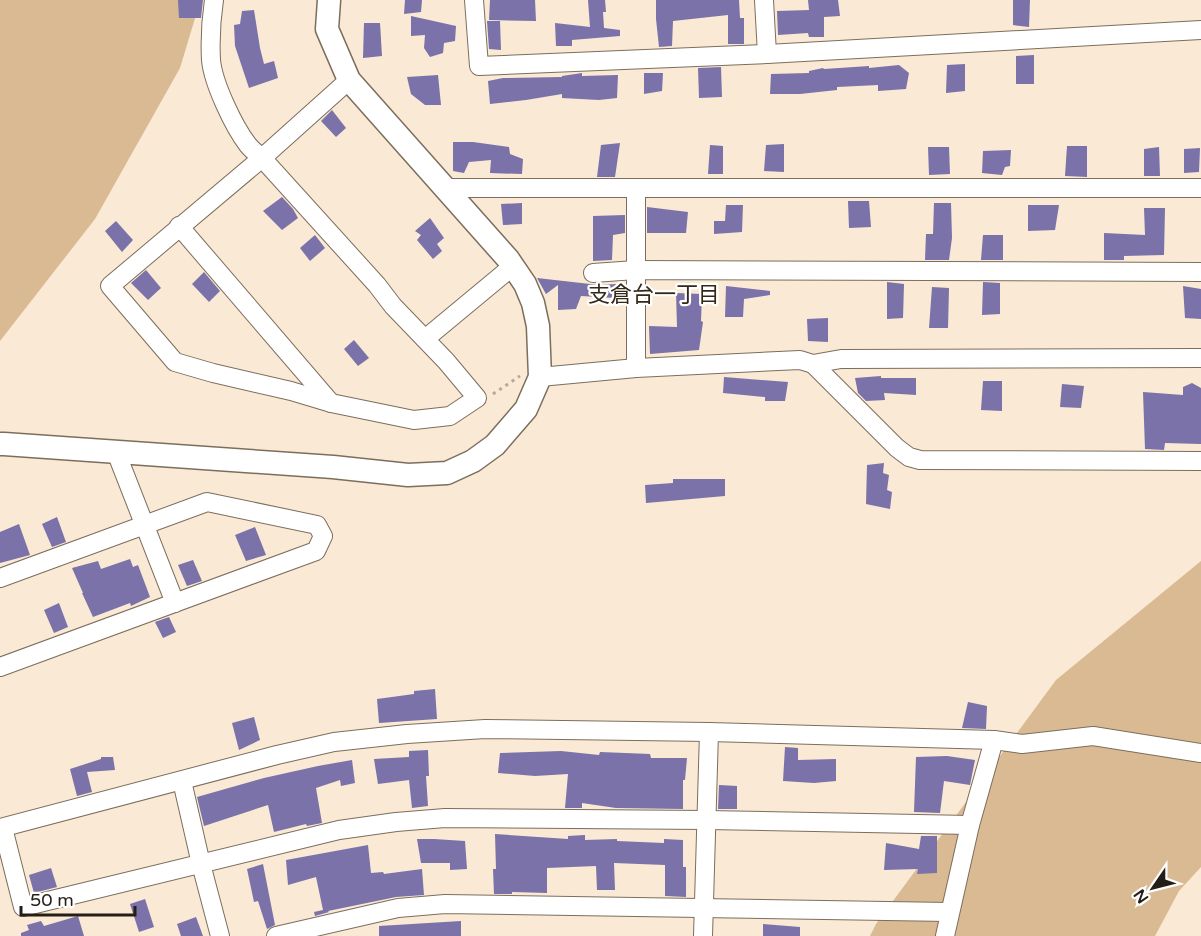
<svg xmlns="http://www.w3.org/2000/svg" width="1201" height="936" font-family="'Varela Round','Noto Sans JP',sans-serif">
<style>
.green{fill:#daba93}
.building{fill:#7a72a8}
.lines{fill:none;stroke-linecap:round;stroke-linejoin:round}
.minor-casing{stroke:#7c6e5d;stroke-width:20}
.tertiary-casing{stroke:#7c6e5d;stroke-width:25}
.path{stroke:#b5a999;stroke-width:3;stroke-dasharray:3 4.5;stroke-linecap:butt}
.minor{stroke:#fff;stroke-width:18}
.tertiary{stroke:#fff;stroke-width:22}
.labels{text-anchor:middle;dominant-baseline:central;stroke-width:4.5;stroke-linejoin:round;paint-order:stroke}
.neighbourhood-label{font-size:22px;fill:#332717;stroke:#fff}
</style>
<rect width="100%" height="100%" fill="#f9e9d5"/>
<g class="green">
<path d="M0 0H197L196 15 180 68 95 219 0 341Z"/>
<path d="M1201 561V867L1179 891 1155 936H870L876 924 1056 680Z"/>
</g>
<g class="building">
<path d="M178 0H203L201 18H179Z"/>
<path d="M405 0H422L421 12 404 14Z"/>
<path d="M490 0H535L536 21 489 20Z"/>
<path d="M588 0H605L606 12H603L604 28 620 30V36L572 40V46H556L555 23 590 27Z"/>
<path d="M656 0H739L740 18H744V44H728V15L673 21 672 46 659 47 656 19Z"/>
<path d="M808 0H838L840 16 824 17V37H809L808 33 778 35 777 11 809 10Z"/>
<path d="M1013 0H1030L1029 27 1013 25Z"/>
<path d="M254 10 260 48 264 64 274 61 278 78 249 88 235 46 234 25 240 24 242 11Z"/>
<path d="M411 16 456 26 455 41 444 43 443 53 430 57 424 48 425 35 411 36Z"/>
<path d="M487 21H500L501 50 489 49Z"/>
<path d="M364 23H380L382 56 363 58Z"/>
<path d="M1034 55V84H1016V56Z"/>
<path d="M965 64V91L946 93 947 65Z"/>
<path d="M899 65 909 73 906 89 878 91V85L837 87V90L800 94H770L771 74 809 73V71L823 68 824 69 869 66V68Z"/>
<path d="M721 67 722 97 699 98 698 68Z"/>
<path d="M582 73V76L618 75 617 98 599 100 562 98V94L526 100 490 104 488 81 503 78 562 77V76Z"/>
<path d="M644 73H663L662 91 644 94Z"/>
<path d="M438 75 441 105H425L411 94 407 77Z"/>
<path d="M332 110 346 128 336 137 321 121Z"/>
<path d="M453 142H473L509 147 510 154 523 159 522 174 490 173 491 160 469 162 464 173 453 171Z"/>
<path d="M620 143 615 177H597L601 145Z"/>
<path d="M784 144V172L764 171 766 145Z"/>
<path d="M710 145 723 146V174H708Z"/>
<path d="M1067 146H1087V177L1065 176Z"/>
<path d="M928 147H949L950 174 929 175Z"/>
<path d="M1159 147 1160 176H1144V149Z"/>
<path d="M1200 148 1199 172 1184 173V149Z"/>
<path d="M1011 150 1010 166 1005 167 1002 175 982 173 983 151Z"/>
<path d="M282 197 293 209 298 218 282 230 263 211Z"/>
<path d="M848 201H869L871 227 849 228Z"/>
<path d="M522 203V224L503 225 501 204Z"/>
<path d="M934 203H951L952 238 949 260H925L926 234H933Z"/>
<path d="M726 205H743L742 232 714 234V221H725Z"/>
<path d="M1028 205H1059L1055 230 1028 231Z"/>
<path d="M647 207 688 212 686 233H647Z"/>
<path d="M1144 208H1165L1164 255 1124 256V260H1104V233L1145 235Z"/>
<path d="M625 215V233L613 235 612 260 593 261V216Z"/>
<path d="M430 218 444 238 437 244 442 251 433 259 417 240 421 235 415 231Z"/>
<path d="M116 221 133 240 122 252 105 231Z"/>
<path d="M315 235 325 248 310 261 300 248Z"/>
<path d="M983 235H1003V260H981Z"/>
<path d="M146 270 161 288 148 300 131 283Z"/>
<path d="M204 272 220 291 209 302 192 284Z"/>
<path d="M537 278 599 285 616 284V298L581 296 576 309 558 310V285L546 294Z"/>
<path d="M887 282 904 284 903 318 887 319Z"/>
<path d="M983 282 1000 283V314L982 315Z"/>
<path d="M726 286 770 291V295L744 299 743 317H725Z"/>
<path d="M1183 286 1201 289V319L1185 318Z"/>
<path d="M932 287 949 288 948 328H929Z"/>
<path d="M676 293 702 294 701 321 703 322 699 350 650 354 649 326 677 327Z"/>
<path d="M828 318V342L808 341 807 319Z"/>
<path d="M354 340 369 358 358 366 344 349Z"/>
<path d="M881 376V378H916V395L884 393 885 400 866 401 858 393 855 378Z"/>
<path d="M724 377 788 382 785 401H765V397L723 393Z"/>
<path d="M983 381H1002V411L981 410Z"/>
<path d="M1192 383 1201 388V444L1165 443 1164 450 1145 449 1143 392 1183 395V387Z"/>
<path d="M1062 384 1084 386 1081 408 1060 407Z"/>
<path d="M884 463 883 473 889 475 887 490 892 492 890 509 866 504 867 465Z"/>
<path d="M673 479H725V496L646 503 645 485 673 483Z"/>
<path d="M57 517 66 542 52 547 42 524Z"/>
<path d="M19 524 30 555 0 563V532Z"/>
<path d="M255 527 266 555 246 561 235 535Z"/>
<path d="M130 559 133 567 138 565 150 597 131 606 130 603 93 617 82 593H83L72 568 98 561 101 569Z"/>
<path d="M193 560 202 581 187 586 178 565Z"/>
<path d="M59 603 68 627 54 633 44 610Z"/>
<path d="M169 617 176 632 163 638 155 622Z"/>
<path d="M435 689 437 719 379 723 377 699 414 694V691Z"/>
<path d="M968 702 987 706 986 729 962 728Z"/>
<path d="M254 717 260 740 239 750 232 723Z"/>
<path d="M785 747 798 748V760L836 759V781L814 783 783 781Z"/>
<path d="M428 750 429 776H426L428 806 412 808 409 780 378 784 374 759 409 757V751Z"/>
<path d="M561 751 599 755 600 752 650 754 651 758H687L685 780H683V809L616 808 582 803V808H565L568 774 535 776 498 773 500 753Z"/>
<path d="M947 756 975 760 970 785 944 781 940 813 914 812 916 757Z"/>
<path d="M101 757H113L115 770 87 772 92 792 77 796 70 769 101 759Z"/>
<path d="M352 760 355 783 341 786 340 780 316 788 322 823 307 826 306 824 274 832 268 805 204 826 197 797 264 778 318 766Z"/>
<path d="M719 785 737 786V809H718Z"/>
<path d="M495 834 568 839V836L585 835V840L617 839V841L664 843V839L683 840V867H686V897L665 896V865L614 863 615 890H597L596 866 547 868V893L512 892V894H494L493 869H496Z"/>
<path d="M921 836H937V873L917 874 918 869 884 870 886 843 919 849Z"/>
<path d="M417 839H434L465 841 467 869 450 870V863H421Z"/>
<path d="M368 845 371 873 383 872 384 874 422 869 424 895 396 897 328 911 329 912 315 916 314 912 323 910 316 877 288 885 286 860Z"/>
<path d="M263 864 275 925 267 929 258 901 254 902 247 869Z"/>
<path d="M51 868 57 887 34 893 29 875Z"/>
<path d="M145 899 154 927 139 932 130 904Z"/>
<path d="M78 916 84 936H21V933L29 930 27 925 41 921 44 926Z"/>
<path d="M196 917 203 936H181L177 924Z"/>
<path d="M461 921V936H379V926Z"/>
<path d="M763 924 800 927V936H763Z"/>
</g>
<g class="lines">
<g class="minor-casing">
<g id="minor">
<path d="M214 0C211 20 210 41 211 60 213 83 234 127 248 145 252 150 257 154 262 158L377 285 393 306 446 361 477 398 450 416 414 420 331 403 291 391 213 373 175 362 110 286 262 158 349 80"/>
<path d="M474 0 479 66 767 54 1201 30"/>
<path d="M764 0 767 54"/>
<path d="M446 188H1201"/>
<path d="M179 226 331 403"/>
<path d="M593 273 636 270 1201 272"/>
<path d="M425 339 513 266"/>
<path d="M813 364 841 359 1201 358"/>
<path d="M636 368V188"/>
<path d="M540 377 636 368 800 360 813 364 897 448 909 457 920 460 1201 461"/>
<path d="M116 452 175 603"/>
<path d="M0 578 207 502 317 525 323 536 316 551 0 667"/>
<path d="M182 781 201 864 220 936"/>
<path d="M0 828 277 755 334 742 407 734 485 729 709 732 994 740 1022 744 1093 736 1201 753"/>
<path d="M3 828 23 907 339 830 396 822 445 818 707 820 970 825"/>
<path d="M276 936 398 908 445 904 949 912"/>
<path d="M703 936 709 732"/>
<path d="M945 936 970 825 994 740"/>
</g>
</g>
<g class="tertiary-casing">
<path id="tertiary" d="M0 444H4L333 467 408 475 447 473 473 461 495 445 526 409 540 377 538 326 533 303 525 284 508 259 349 80 327 29 329 0"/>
</g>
<path class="path" d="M493 394 520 376"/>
<use href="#minor" class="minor"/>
<use href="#tertiary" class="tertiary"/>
</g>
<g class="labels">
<g class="neighbourhood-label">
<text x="654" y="295">支倉台一丁目</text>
</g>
</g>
<g transform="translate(1153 888) rotate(235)" stroke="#ffffff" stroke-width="4.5" paint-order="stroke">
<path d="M0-4.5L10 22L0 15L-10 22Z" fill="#241e17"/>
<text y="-9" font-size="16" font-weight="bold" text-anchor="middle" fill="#241e17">N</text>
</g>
<path d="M21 906v9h114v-9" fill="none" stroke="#241e17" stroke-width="3"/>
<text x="30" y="906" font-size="18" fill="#241e17" stroke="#ffffff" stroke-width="4.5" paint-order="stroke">50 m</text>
</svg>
